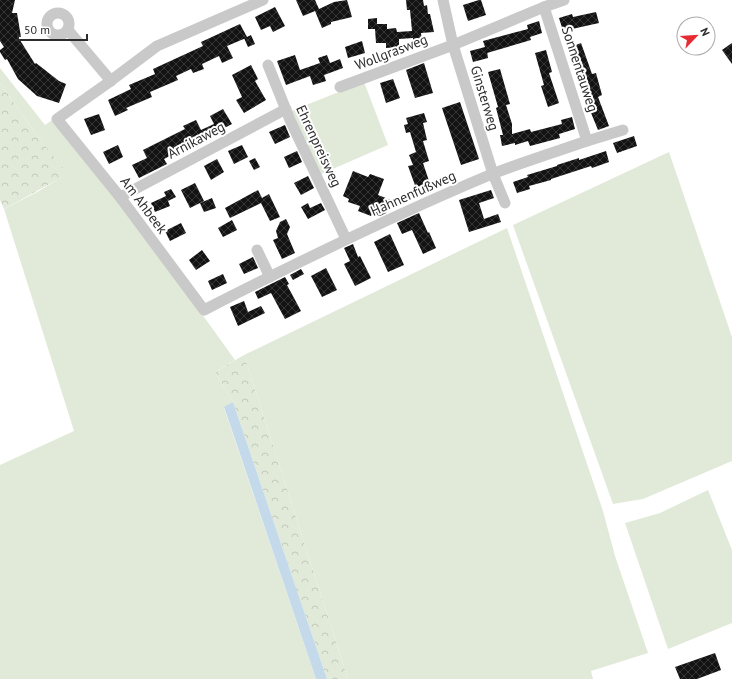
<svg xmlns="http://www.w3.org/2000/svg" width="732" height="679" font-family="'PT Sans',sans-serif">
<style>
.green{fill:#e1ead9}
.forest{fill:url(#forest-crowns)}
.water{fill:#c4daea}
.building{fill:url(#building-cross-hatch)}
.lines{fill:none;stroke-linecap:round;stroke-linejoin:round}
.minor{stroke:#c9c9c9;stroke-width:11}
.labels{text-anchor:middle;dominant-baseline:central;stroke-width:4;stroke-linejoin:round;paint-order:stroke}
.street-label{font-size:14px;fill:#2c2c2c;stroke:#fff}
</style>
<defs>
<pattern id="forest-crowns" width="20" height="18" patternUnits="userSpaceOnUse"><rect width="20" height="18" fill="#e1ead9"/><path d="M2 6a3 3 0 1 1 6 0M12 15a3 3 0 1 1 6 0" fill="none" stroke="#c1c9ba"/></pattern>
<pattern id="building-cross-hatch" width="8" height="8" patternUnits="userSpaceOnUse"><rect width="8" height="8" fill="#131313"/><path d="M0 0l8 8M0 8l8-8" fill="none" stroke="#363636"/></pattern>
</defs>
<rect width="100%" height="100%" fill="#fff"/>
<g class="green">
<path d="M0 68 45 125 55 118 119 199 235 360 215 372 233 402 224 408 316 679H0V465L74 431 4 209 39 191 67 174 38 137 0 83Z"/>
<path d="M364 82 388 145 321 174 291 111Z"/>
<path d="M669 152 732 337V461L643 499 613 504 513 225Z"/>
<path d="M507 228 603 511 615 556 648 653 591 671 593 679H348L244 355Z"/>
<path d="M708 490 732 550V623L668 649 625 523 660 513Z"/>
</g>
<g class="forest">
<path d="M0 83 38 137 68 174 4 209 0 200Z"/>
<path d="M244 355 348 679H327L233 402 215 372Z"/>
</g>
<path class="water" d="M233 402 327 679H316L224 407Z"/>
<g class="building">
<path d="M0 0H15L12 13H17L21 37H18L35 64 36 63 59 81 66 84 59 103 37 96 18 79 7 59 5 60 0 52V50L4 47 0 41Z"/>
<path d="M296 0H315L319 9 334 2 347 0 352 17 331 22V24L322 28 315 11 303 16Z"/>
<path d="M406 0H423L424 6 427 5 428 14H430L434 32 421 33 422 42 413 43V38L399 39V47L386 48V43H376L375 29H368V19L377 18V24H387V29L396 28 397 32 412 31 410 10H407Z"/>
<path d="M479 0H481L486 15 468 21 463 5Z"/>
<path d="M275 7 285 26 273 32 270 26 261 30 255 17Z"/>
<path d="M596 12 599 23 563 31 559 18 572 14 573 17Z"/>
<path d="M539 21 542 33 530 37 531 40 487 53V51L488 58 473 62 470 51 485 47 483 41 528 29 527 25Z"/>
<path d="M240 24 247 37 251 35 255 44 248 47 244 38H246L227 46 233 58 222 63 219 56 202 64 204 69 193 73 191 69 176 76 178 80 150 92 152 97 126 108 128 110 115 116 108 100 131 89 129 85 155 74 153 69 203 46 201 42Z"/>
<path d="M362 41 365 53 348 58 345 47Z"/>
<path d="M581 43 592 74 596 73 602 95 598 97 609 126 598 130 589 108 593 106 582 69 578 70 571 47Z"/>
<path d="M732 43V64L722 50Z"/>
<path d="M546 50 552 72 549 73 559 103 548 107 541 86 544 85 535 53Z"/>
<path d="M295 55 300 70 320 63 318 58 327 55 330 63 340 59 343 68 324 75 326 81 313 85 310 76 286 85 277 61Z"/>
<path d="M424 63 433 93 415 98 406 70Z"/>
<path d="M251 65 258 79 255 81 266 100 244 113 236 100 242 97 232 75Z"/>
<path d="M500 69 510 104 506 105 512 124V134L530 129 531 132 562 124 561 120 572 117 575 129 559 134 560 138 530 146 528 141 515 145V143L502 146 500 135H503L496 108 498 107 488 72Z"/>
<path d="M393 79 400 98 386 103 380 83Z"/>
<path d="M460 102 479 159 461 165 442 108Z"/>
<path d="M223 109 232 124 205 138 204 136 180 148 181 150 164 159 167 164 139 178 132 165 147 158 143 150 185 129 183 126 196 120 201 130 214 124 210 116Z"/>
<path d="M424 113 427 122 423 123 427 140 423 141 429 161 423 163 430 184 416 188 408 166 413 165 409 155 416 152 410 132 406 133 404 125 408 124 406 118Z"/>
<path d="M99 114 105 130 91 135 84 119Z"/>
<path d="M285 125 290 137 275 144 269 132Z"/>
<path d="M634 136 637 146 617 153 613 143Z"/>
<path d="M118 145 123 157 109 164 103 152Z"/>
<path d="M242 145 248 157 234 164 228 151Z"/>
<path d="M297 151 302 162 289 168 284 157Z"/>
<path d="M606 151 609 162 592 168 591 166 551 179V180L529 186 530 189 517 193 513 182 528 177 527 175 557 166V165L579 158V160Z"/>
<path d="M255 158 260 167 254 170 249 161Z"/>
<path d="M217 159 224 172 211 180 204 166Z"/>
<path d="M353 171 368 177 370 174 384 179 378 195 391 200 386 213 380 216 372 213 371 216 358 211 360 206 348 202 349 199 343 196Z"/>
<path d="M308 176 314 188 301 195 294 183Z"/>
<path d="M195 183 204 201 190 208 181 190Z"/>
<path d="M171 189 176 197 168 201 170 206 155 212 151 203 166 196 164 192Z"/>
<path d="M258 190 262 198 269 194 280 217 270 221 261 203 230 218 225 208Z"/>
<path d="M491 190 494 198 479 203 484 219 498 214 501 222 469 232 459 200Z"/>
<path d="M212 198 216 208 204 212 200 203Z"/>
<path d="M308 203 310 208 321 203 325 210 308 219 301 207Z"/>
<path d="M419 213 428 233 429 232 436 248 423 254 412 230 402 234 397 223Z"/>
<path d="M286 219 290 227 287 234 295 253 282 259 273 240 278 238 276 231 280 222Z"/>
<path d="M232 220 237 230 223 237 218 228Z"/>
<path d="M181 223 186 233 170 241 165 231Z"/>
<path d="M390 234 404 265 388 272 374 242Z"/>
<path d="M353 244 358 257 360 256 371 278 355 286 344 264 350 261 344 248Z"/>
<path d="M202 250 210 261 196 270 189 260Z"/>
<path d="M253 257 258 268 244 274 239 264Z"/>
<path d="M326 268 337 290 322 297 311 276Z"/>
<path d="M301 269 304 274 293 280 290 275Z"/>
<path d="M223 274 227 283 212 290 208 281Z"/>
<path d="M285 277 289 284 287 285 301 311 285 319 271 293 258 299 255 292Z"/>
<path d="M244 301 248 312 261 306 265 313 238 326 230 307Z"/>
<path d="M715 653 721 670 697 679H680L675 667Z"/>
</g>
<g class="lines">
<g class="minor">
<path d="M263 0 157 46 105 85 57 119 120 197 204 310C298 262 394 215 492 174 523 162 555 152 587 141L544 7 453 45 340 87"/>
<path d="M443 0 453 45 493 174 505 203"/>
<path d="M544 7 564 0"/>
<circle cx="58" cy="24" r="11"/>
<path d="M68 30 111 81"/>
<path d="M268 65 290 120 346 239"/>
<path d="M587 141 623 130"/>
<path d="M120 197 286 109"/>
<path d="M257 250 270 277"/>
</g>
</g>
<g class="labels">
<g class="street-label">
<text transform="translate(391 52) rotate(-21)">Wollgrasweg</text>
<text transform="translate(580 69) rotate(72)">Sonnentauweg</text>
<text transform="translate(485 98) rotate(73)">Ginsterweg</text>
<text transform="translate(196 140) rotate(-28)">Arnikaweg</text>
<text transform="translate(319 146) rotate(65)">Ehrenpreisweg</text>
<text transform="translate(413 193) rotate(-24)">Hahnenfußweg</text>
<text transform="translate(144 205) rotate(53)">Am Ahbeek</text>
</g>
</g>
<g transform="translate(696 36) rotate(65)"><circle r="19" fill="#ffffff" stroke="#ababab"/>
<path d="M0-3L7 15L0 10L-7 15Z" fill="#e52c32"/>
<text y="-6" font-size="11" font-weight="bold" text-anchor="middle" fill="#2c2c2c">N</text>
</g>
<path d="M18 34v6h69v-6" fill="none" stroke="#2c2c2c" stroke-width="2"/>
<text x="24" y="34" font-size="12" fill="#2c2c2c" stroke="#ffffff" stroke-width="3" paint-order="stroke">50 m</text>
</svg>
